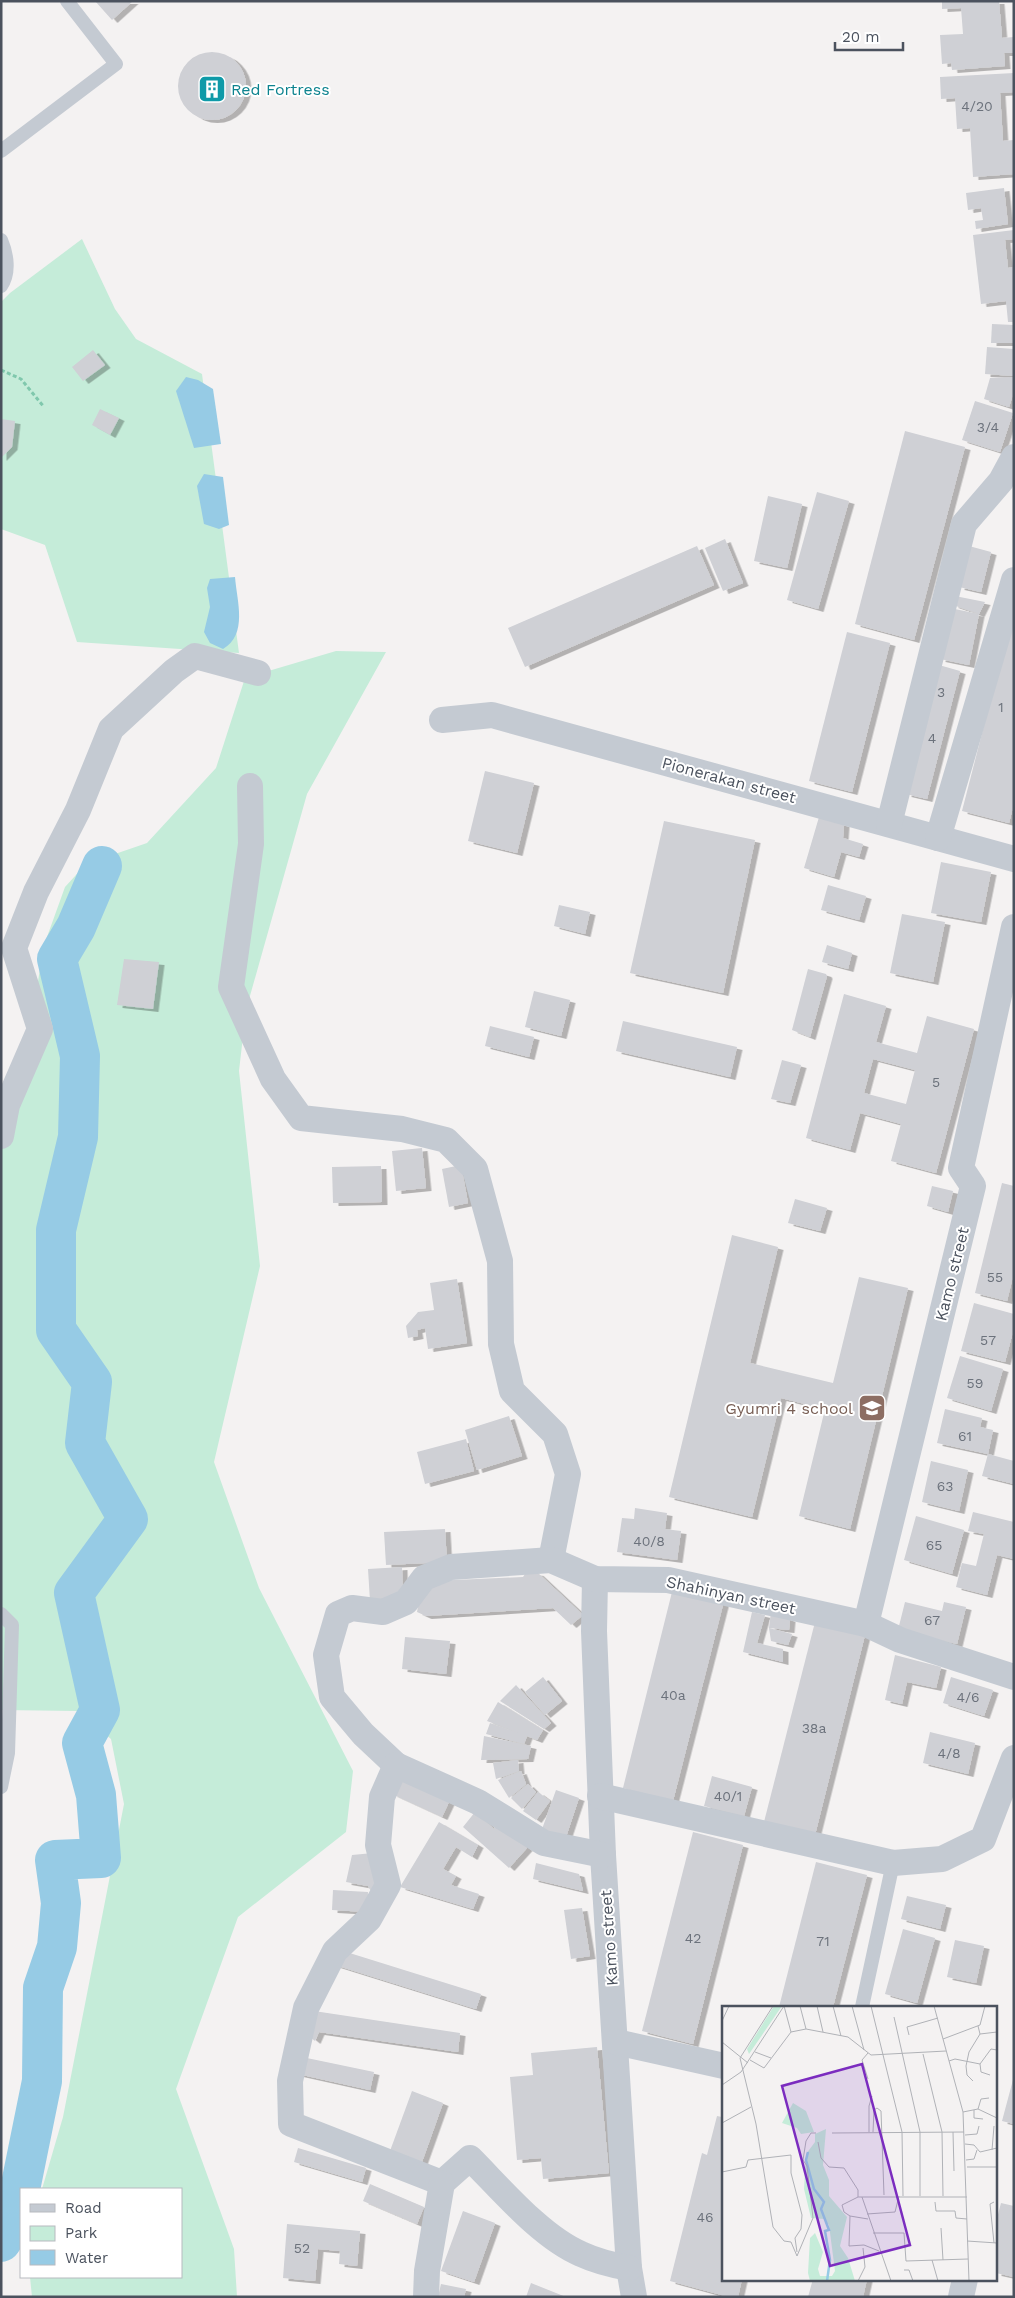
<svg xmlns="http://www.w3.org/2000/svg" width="1015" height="2298" font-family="'Work Sans',sans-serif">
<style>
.green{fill:#c5ecd9}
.water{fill:#96cbe5}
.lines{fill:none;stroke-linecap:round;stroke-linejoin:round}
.river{stroke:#96cbe5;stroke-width:40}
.building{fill:#cfd0d5;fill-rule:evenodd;filter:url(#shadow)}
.path{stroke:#80c8ad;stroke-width:3;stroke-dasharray:4 2.5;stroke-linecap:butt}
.service{stroke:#c4cad2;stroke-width:14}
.minor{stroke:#c4cad2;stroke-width:26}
.labels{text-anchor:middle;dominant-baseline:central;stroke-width:4;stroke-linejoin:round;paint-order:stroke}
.number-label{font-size:14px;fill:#6c727c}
.culture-label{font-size:16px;fill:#0d838f;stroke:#fff;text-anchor:start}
.street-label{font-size:16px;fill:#4b525e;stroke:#fff}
.education-label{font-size:16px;fill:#785e54;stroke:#fff;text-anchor:end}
.inset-river{fill:none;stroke:#96cbe5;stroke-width:2.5}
.inset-road{fill:none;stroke:#b0b2b7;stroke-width:1}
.view{fill:#7b2cbf;fill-opacity:0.15;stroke:#7b2cbf;stroke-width:2.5}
.inset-edge{fill:none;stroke:#4b525e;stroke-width:2.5}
</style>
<defs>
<filter id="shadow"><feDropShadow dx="5.5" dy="3" stdDeviation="0" flood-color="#0004"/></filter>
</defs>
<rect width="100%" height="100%" fill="#f4f2f2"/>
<g class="green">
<path d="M82 239 115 309 136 339 202 374 239 653 77 642 45 545 1 529V302L10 293Z"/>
<path d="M336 651 386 652 307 794 246 1010 239 1071 260 1266 214 1462 259 1588 353 1771 346 1832 238 1917 176 2089 234 2249 237 2297H32L30 2277H181V2189H42L63 2117 124 1804 111 1739 77 1711 1 1710V1125L22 1089 43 948 65 887 86 864 147 843 216 768 245 678Z"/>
</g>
<g class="water">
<path d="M186 377 198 380 213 389 221 444 194 448 176 391Z"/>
<path d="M204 474 223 477 229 525 219 529 204 524 197 486Z"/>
<path d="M235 577C237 602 248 634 223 649L210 643 204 632 210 607 207 588 210 579Z"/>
</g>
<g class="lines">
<path class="river" d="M1 2242 13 2224 42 2081 43 1988 57 1947 61 1903 55 1860 101 1858 96 1795 82 1743 100 1710 74 1593 128 1519 85 1443 92 1382 56 1330V1230L78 1137 80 1056 57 959 76 927 102 866"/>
</g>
<g class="building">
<path d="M95 1H133L112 20Z"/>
<path d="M942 1H999L1002 38 1014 37V53H1004L1005 66 952 70 951 63 942 64 940 35 963 34 961 8 942 9Z"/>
<circle cx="212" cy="86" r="34"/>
<path d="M1014 73V92L1000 93 1003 141 1014 140V174L973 177 970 128 957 129 955 98 941 99 940 77Z"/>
<path d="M1004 188 1008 224 976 229 975 221 983 220 981 208 968 210 966 193Z"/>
<path d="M1014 230V239L1005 240 1008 268 1014 267V322H1008L1006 301 981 304 973 235Z"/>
<path d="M992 324 1014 325V343H991Z"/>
<path d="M987 347 1014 349V376L985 374Z"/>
<path d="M93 350 105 365 83 381 72 367Z"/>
<path d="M1014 377V391L1009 407 984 399 990 378Z"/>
<path d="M975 401 1013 413 1000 452 962 440Z"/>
<path d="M100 409 119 418 110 435 92 425Z"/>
<path d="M1 419 15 421 12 447 1 458Z"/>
<path d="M905 431 965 447 914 640 855 624Z"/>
<path d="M817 492 849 501 818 609 787 600Z"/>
<path d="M768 496 802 504 787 568 754 561Z"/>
<path d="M725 539 743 583 723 591 705 548Z"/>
<path d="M697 546 714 585 525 667 508 628Z"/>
<path d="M969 546 991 552 981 592 959 587Z"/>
<path d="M955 596 985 602 979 614 969 665 940 659 950 608 979 614 953 605Z"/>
<path d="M1013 613 1014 803 1009 823 962 811Z"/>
<path d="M847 632 890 643 852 792 809 781Z"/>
<path d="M939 665 960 671 927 799 906 794Z"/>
<path d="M485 771 534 783 517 853 468 841Z"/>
<path d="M819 817 844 824 843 838 863 844 859 857 841 852 834 877 804 868Z"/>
<path d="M664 821 755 840 723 993 630 973Z"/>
<path d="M941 862 991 872 981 922 931 913Z"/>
<path d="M828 885 866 896 859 920 821 910Z"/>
<path d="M559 905 590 912 585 934 554 926Z"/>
<path d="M902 914 945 922 933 982 890 973Z"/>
<path d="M827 945 852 953 848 969 822 962Z"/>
<path d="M124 959 159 962 153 1009 117 1005Z"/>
<path d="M808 969 826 974 827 976 810 1037 792 1030Z"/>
<path d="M534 991 570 1000 561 1036 525 1027Z"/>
<path d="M844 994 886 1006 876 1042 917 1053 927 1016 974 1029 936 1173 891 1161 901 1124 860 1113 850 1150 806 1138ZM873 1059 915 1070 906 1104 864 1093Z"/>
<path d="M623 1021 737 1047 730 1077 616 1051Z"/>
<path d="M490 1026 534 1037 529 1057 485 1046Z"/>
<path d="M782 1060 801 1065 790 1103 771 1099Z"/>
<path d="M422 1148 426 1188 396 1191 392 1151Z"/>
<path d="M461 1165 468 1203 449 1207 442 1169Z"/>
<path d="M381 1166 382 1202 333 1203 332 1167Z"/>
<path d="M1002 1183 1014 1186V1272L1007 1301 975 1293Z"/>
<path d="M932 1186 953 1191 948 1212 927 1206Z"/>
<path d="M795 1199 827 1208 820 1231 788 1223Z"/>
<path d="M732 1235 778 1247 750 1363 833 1383 859 1277 908 1288 850 1529 799 1516 825 1409 781 1398 752 1517 669 1497Z"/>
<path d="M457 1279 467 1343 428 1349 425 1328 417 1330 418 1336 408 1338 406 1326 418 1312 434 1310 430 1283Z"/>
<path d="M974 1303 1014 1314V1328L1005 1362 961 1351Z"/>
<path d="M960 1356 1003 1369 991 1411 947 1398Z"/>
<path d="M945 1409 982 1418 980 1427 993 1430 988 1454 1014 1461V1484L982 1476 988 1454 937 1443Z"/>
<path d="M509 1416 522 1456 477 1470 465 1430Z"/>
<path d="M466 1439 474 1471 425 1484 417 1452Z"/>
<path d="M931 1461 968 1470 959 1511 922 1502Z"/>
<path d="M635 1508 667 1513 665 1529 681 1531 677 1560 617 1552 622 1518 634 1519Z"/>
<path d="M973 1512 1014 1522V1559L997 1555 987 1595 956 1587 962 1563 976 1566 984 1534 968 1531Z"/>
<path d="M916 1516 964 1530 952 1574 904 1560Z"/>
<path d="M445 1529 447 1562 386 1565 384 1532Z"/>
<path d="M402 1567 403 1600 370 1601 368 1569Z"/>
<path d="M527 1571 538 1573 583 1615 571 1625 553 1608 426 1616 417 1612 421 1590 433 1581 523 1577Z"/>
<path d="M673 1588 724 1601 673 1801 623 1788Z"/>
<path d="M905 1602 942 1611 944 1602 966 1607 957 1644 898 1630Z"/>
<path d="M752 1612 765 1615 757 1643 783 1649V1662L743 1652Z"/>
<path d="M771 1612 790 1619 789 1630 769 1628 792 1634 788 1645 771 1641 769 1628Z"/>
<path d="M815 1622 865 1635 815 1835 764 1822Z"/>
<path d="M405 1637 450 1641 446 1674 402 1669Z"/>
<path d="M895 1655 941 1667 936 1688 907 1682 902 1704 885 1700Z"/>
<path d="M543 1677 562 1701 545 1715 525 1692Z"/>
<path d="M951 1677 993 1690 984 1716 943 1703Z"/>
<path d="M516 1685 551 1723 544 1729 500 1701Z"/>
<path d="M498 1702 543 1730 537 1740 527 1736 524 1744 486 1734 490 1723 519 1733 487 1721Z"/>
<path d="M930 1732 975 1743 968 1774 923 1763Z"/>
<path d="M484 1736 531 1746 528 1759 481 1760Z"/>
<path d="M518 1760 519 1771 496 1779 493 1763Z"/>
<path d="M521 1771 526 1784 509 1798 498 1780Z"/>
<path d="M712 1776 752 1787 744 1816 704 1806Z"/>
<path d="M399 1778 449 1802 442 1817 392 1794Z"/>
<path d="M528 1784 536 1792 522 1809 511 1798Z"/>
<path d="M556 1790 579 1798 565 1840 541 1832Z"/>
<path d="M538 1792 550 1801 536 1820 523 1811Z"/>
<path d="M475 1812 494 1829 499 1823 527 1848 509 1868 463 1827Z"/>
<path d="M439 1822 478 1845 472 1857 456 1847 443 1869 456 1876 451 1885 479 1894 473 1909 400 1887Z"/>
<path d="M693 1832 743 1845 693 2044 642 2031Z"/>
<path d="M373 1853 377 1892 372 1893 368 1886 346 1882 352 1855Z"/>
<path d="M816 1862 867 1875 833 2007H779Z"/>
<path d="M536 1863 579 1874 583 1891 533 1879Z"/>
<path d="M333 1890 368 1892 367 1912 332 1910Z"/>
<path d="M907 1896 946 1905 940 1929 901 1919Z"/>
<path d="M582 1908 590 1956 571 1959 564 1910Z"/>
<path d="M903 1929 935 1938 917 2003 885 1994Z"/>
<path d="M955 1940 984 1946 976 1983 947 1977Z"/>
<path d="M340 1950 481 1994 476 2009 335 1965Z"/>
<path d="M314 2011 460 2033 458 2052 319 2032 315 2041 310 2037Z"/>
<path d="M597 2047 609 2173 543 2179 541 2158 517 2160 510 2077 533 2075 531 2053Z"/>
<path d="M302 2057 374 2072 370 2090 298 2074Z"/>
<path d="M1014 2076V2124L1002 2121Z"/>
<path d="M412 2091 443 2103 422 2162 390 2151Z"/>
<path d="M724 2112V2279H742L738 2297H729L670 2281 702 2153 707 2155 717 2116 722 2117Z"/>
<path d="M298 2148 366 2168 362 2182 294 2162Z"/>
<path d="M370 2184 424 2207 417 2224 363 2201Z"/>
<path d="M1001 2203 1014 2206V2277L996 2273V2222Z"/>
<path d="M463 2211 495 2223 474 2282 441 2271Z"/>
<path d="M287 2224 360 2231 357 2266 339 2264 340 2251 318 2249 315 2281 283 2278Z"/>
<path d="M813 2279H867L863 2297H808Z"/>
<path d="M531 2283 566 2297H526Z"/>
<path d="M441 2284 466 2289 464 2297H438Z"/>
</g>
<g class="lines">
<path class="path" d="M1 370 21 379 44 407"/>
<g class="service">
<path d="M1 151 116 64 67 1"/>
<path d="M1 240C7 254 10 273 1 286"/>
<path d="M1 1614 12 1625 8 1753 1 1787"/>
<path d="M862 2007 893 1863"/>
</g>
<g class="minor">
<path d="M442 720 492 715 1014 859"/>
<path d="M250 786 251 844 231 987 273 1079 301 1118 402 1129 446 1140 475 1169 500 1261 501 1344 512 1391 555 1434 568 1474 551 1560"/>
<path d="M889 824 964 524 1001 481 1014 457"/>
<path d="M938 838 1014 580"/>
<path d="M1 1136 7 1105 40 1029 14 948 36 892 78 810 111 729 174 671 195 656 258 673"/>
<path d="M595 1579 594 1631 603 1855 629 2268 634 2297"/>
<path d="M866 1624 973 1186 961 1168 1014 927"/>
<path d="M396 1765 363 1734 332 1697 326 1655 338 1614 352 1608 383 1612 406 1602 424 1578 451 1567 551 1560 595 1579 668 1580 866 1624 900 1640 1014 1677"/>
<path d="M600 1796 893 1863 942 1859 983 1839 1014 1758"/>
<path d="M616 2042 724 2066"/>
<path d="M442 2183 291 2124 290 2081 306 2008 335 1951 369 1919 388 1885 378 1845 382 1797 396 1765 478 1802 544 1843 603 1855"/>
<path d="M442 2183 470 2158C501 2189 541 2237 581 2254 596 2261 612 2265 629 2268"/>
<path d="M426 2297 427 2271 442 2183"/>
<path d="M961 2297 965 2279"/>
</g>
</g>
<defs>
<g id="building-square" transform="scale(1.4375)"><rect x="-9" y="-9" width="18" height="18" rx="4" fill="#0f9aa8" stroke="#fff"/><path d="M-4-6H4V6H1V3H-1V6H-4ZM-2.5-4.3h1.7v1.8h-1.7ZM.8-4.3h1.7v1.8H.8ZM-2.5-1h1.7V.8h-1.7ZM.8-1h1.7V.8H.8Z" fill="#fff"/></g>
<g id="school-square" transform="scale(1.4375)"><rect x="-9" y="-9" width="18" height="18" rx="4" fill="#8d6e63" stroke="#fff"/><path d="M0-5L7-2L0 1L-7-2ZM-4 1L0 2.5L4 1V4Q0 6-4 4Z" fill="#fff"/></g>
</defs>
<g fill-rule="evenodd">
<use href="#building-square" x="212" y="89"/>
<use href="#school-square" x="872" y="1408"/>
</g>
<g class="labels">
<g class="number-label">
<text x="977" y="106">4/20</text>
<text x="988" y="427">3/4</text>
<text x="941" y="692">3</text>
<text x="1001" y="707">1</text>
<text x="932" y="738">4</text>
<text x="936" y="1082">5</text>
<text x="995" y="1277">55</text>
<text x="988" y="1340">57</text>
<text x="975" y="1383">59</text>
<text x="965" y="1436">61</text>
<text x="945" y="1486">63</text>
<text x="649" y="1541">40/8</text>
<text x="934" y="1545">65</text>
<text x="932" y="1620">67</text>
<text x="673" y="1695">40a</text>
<text x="968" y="1697">4/6</text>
<text x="814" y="1728">38a</text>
<text x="949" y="1753">4/8</text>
<text x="728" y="1796">40/1</text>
<text x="693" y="1938">42</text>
<text x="823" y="1941">71</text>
<text x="705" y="2217">46</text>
<text x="302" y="2248">52</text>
</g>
<g class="culture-label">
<text x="231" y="89">Red Fortress</text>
</g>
<g class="street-label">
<text transform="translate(729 780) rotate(15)">Pionerakan street</text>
<text transform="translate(952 1274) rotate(-76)">Kamo street</text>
<text transform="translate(731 1595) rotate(12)">Shahinyan street</text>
<text transform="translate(609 1938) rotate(-94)">Kamo street</text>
</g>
<g class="education-label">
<text x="853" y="1408">Gyumri 4 school</text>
</g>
</g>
<g transform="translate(722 2006)">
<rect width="275" height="275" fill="#f4f2f2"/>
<path d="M52 0H60L27 48 25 43ZM71 97 84 105 92 126 79 128 75 122 60 117ZM104 123 101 159 107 174V190L125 211 118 240 126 252 133 275H88L86 267 88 232 93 227 101 246 96 263 98 270H110L113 265 107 219 102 213 89 212 82 183 84 148 93 136V128Z" fill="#c5ecd9"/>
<path class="inset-river" d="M86 146 84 154 92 183 102 196 99 203 107 224 103 225 108 254 105 275"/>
<path class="inset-road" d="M51 0 18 52 34 118 51 221 62 235 69 236 75 250 91 212 85 160 81 154 84 135 89 127H94M62 0 69 26M78 0 84 23M95 0 101 26M111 0 119 30M130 0 142 44M149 0 180 126 181 190M212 0 241 106 247 275M172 11 198 126V190M0 15 7 0M256 20 258 28 275 26M69 26 84 23 126 31 149 49 224 45M187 29 185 21 216 12M221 33 258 19 263 0M0 36 26 57M33 46 49 52M201 48 220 126 221 190M28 54 42 62 69 26M227 55 233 53 258 58 269 43 275 44M258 58 259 66 268 69M146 73 140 54 146 47M251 75 245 69 244 60 247 46 258 28M0 79 19 66 62 0M256 103 259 93 267 92M252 104V112L261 113M241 106 256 103 275 112M0 117 29 101M147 126V100L150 90M151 126 152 104 155 102 159 105 162 189M231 126 232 165M110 127 242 126M243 129 255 128 257 120M96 136 99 152 107 161 122 162 136 184V191M243 138 252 139 258 146 275 142M270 144 272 120M244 154 252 153 255 144M245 161H275M0 166 24 161 26 154 69 149V167L80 209 79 223 73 232 75 246M140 191 169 275M213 196 214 205H233L234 212 245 213M272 196 268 198 272 237M145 208 173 206 177 190M128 210 122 206 120 199 136 191H245M146 213 128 210 127 240 142 239 157 245M219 222 221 254M151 227H182L184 255 246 253M245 235 275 237M210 254 216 275M182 264H187L191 275M136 275 143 261 141 242"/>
<path class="view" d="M140 58 188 239 108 260 60 80Z"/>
<rect width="275" height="275" class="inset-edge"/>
</g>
<rect width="1015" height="2298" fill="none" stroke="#4b525e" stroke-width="5"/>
<rect x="20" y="2188" width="162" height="90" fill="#ffffff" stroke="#b7babf"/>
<rect x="30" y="2204" width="25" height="8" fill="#c4cad2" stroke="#b7babf"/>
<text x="65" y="2213" font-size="15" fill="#4b525e">Road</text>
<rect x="30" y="2226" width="25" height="15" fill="#c5ecd9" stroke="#b7babf"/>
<text x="65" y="2238" font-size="15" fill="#4b525e">Park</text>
<rect x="30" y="2250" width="25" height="15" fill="#96cbe5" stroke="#b7babf"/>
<text x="65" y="2263" font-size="15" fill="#4b525e">Water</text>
<path d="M835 42v8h68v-8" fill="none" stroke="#4b525e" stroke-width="2.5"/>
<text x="842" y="42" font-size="15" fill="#4b525e" stroke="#ffffff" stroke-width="4" paint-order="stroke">20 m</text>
</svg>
